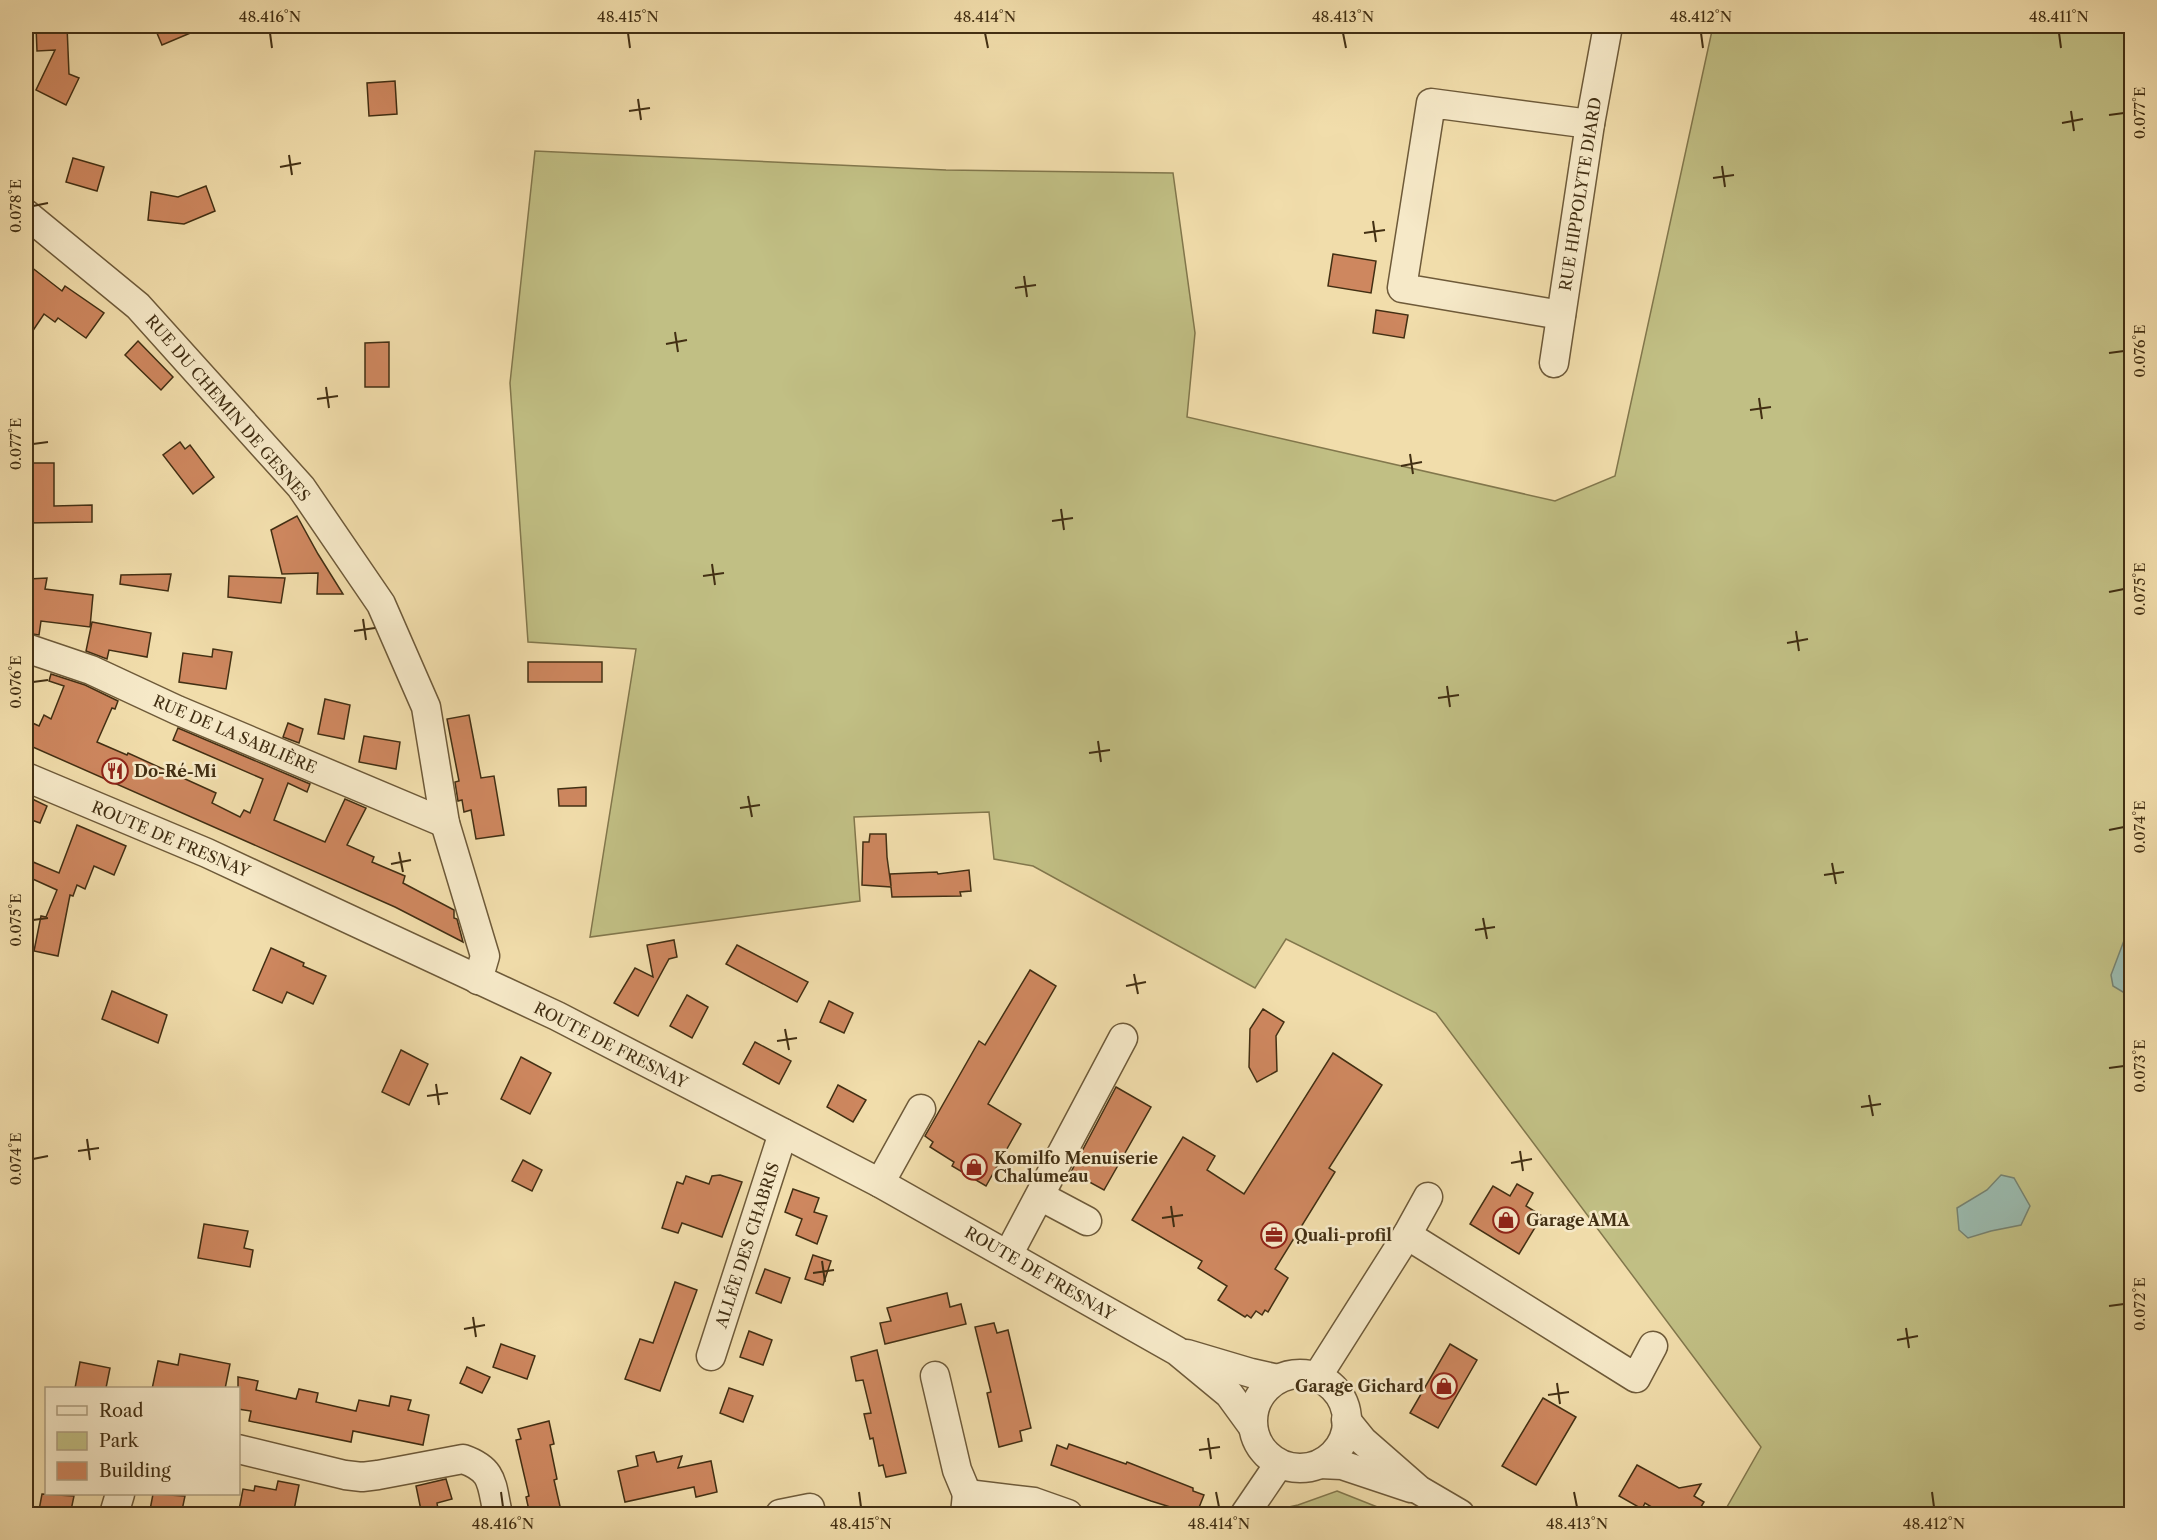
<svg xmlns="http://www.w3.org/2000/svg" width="2157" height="1540" font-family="'Libre Caslon Text',serif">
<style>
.green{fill:#c1bf84;stroke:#82774c;stroke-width:1.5}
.water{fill:#9bbbaf;stroke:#778371;stroke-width:1.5}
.building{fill:#ce875f;stroke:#422f13;stroke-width:1.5}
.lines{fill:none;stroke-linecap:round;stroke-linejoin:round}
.minor-casing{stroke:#6e5a39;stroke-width:31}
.minor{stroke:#f6e9c8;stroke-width:28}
.ticks{fill:none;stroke:#422f13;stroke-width:2}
.labels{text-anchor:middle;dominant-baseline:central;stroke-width:5;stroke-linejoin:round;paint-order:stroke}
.street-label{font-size:16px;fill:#422f13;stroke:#f6e9c8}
.poi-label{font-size:16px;font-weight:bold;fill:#422f13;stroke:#f6e9c8;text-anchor:start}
.neatline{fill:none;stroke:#422f13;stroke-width:2}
.ticks-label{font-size:15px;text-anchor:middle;fill:#422f13}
</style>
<rect width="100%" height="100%" fill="#f1ddab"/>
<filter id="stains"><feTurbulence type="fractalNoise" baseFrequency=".00333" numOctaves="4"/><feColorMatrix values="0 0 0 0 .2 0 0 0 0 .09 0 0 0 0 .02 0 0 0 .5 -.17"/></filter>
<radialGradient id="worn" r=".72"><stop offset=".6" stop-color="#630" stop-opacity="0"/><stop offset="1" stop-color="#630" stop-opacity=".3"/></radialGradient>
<g class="green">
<path d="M1713 26H2131V1514H1723L1761 1447 1436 1013 1286 939 1255 988 1033 866 994 859 989 812 854 817 860 901 590 937 636 649 528 642 510 383 535 151 946 170 1173 173 1195 333 1187 417 1555 501 1615 476Z"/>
<path d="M1337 1491 1395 1514H1270L1271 1511 1298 1505Z"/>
</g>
<g class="water">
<path d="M2131 922V997L2113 986 2111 975Z"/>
<path d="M2001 1175 2014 1178 2030 1206 2021 1225 1991 1231 1968 1238 1959 1230 1957 1208 1987 1190Z"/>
</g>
<g class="building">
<path d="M36 26H67L69 74 79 78 66 105 36 90 55 50 37 51Z"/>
<path d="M154 26H207L162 45Z"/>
<path d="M395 81 397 114 369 116 367 83Z"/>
<path d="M73 158 104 167 97 191 66 182Z"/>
<path d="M206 186 215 211 184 224 148 220 151 192 178 197Z"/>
<path d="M1333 254 1376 261 1371 293 1328 286Z"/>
<path d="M26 263 62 291 65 286 104 313 86 338 58 318 55 322 44 314 26 341Z"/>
<path d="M1376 310 1408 315 1404 338 1373 333Z"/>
<path d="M138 341 173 377 161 390 125 355Z"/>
<path d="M389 342V387H365V343Z"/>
<path d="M180 442 185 449 190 445 214 477 193 494 163 455Z"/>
<path d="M26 463H54V506L92 505V522L26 523Z"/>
<path d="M297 516 318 554 343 594H317L318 573 282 574 271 530Z"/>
<path d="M171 574 168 591 120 584 121 575Z"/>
<path d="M229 576 285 578 281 603 228 597Z"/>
<path d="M47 578 45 589 93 595 90 627 41 621 39 635 26 633V599L28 579Z"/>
<path d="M92 622 151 633 147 657 109 650 107 659 86 651Z"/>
<path d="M213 649 232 652 226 689 179 682 183 653 212 657Z"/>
<rect x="528" y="662" width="74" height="20"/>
<path d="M51 674 85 685 118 701 115 709 112 708 97 742 127 755 128 753 216 793 212 803 240 817 244 810 250 813 263 779 173 740 178 728 310 784 307 792 288 783 274 820 325 842 345 799 366 808 347 845 374 857 372 862 405 876 403 883 454 910V918L457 919 463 942 395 907 26 744V720L39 726 44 715 51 719 64 686 49 681Z"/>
<path d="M325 699 350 705 344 739 318 734Z"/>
<path d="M469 715 481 778 494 776 504 835 476 839 471 810 464 812 462 800 458 801 455 782 459 781 447 719Z"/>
<path d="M288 723 303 729 299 743 283 737Z"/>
<path d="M364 736 400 742 396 769 359 762Z"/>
<path d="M586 787V806H559L558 789Z"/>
<path d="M26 796 47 806 40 823 26 818Z"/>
<path d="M77 825 126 846 114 875 94 866 85 889 77 885 73 896 70 895 58 956 34 951 41 916 46 917 57 890 26 876V859L59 873Z"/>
<path d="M870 834H886L887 857 891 886 890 874 937 872 938 874 969 870 971 891 960 892 961 896 892 897 891 887 862 885 863 842H869Z"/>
<path d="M674 940 677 957 669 959 638 1016 614 1003 635 968 653 977 647 945Z"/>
<path d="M737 945 808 982 797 1002 726 964Z"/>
<path d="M271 948 304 963 303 966 326 976 313 1004 287 992 282 1003 253 990Z"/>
<path d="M1030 970 1056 986 988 1104 1021 1124 986 1186 952 1166 954 1162 930 1147 933 1142 925 1136 979 1041 985 1045Z"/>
<path d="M112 991 167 1015 158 1043 102 1019Z"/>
<path d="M687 995 708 1007 692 1038 670 1026Z"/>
<path d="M829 1001 853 1013 844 1033 820 1022Z"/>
<path d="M1263 1009 1284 1022 1276 1036 1277 1071 1257 1082 1249 1067 1250 1029Z"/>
<path d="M755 1042 791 1061 779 1084 743 1064Z"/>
<path d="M401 1050 428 1064 409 1105 382 1092Z"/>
<path d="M1333 1053 1382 1085 1329 1168 1335 1172 1275 1269 1288 1278 1268 1312 1265 1310 1262 1315 1256 1311 1251 1318 1247 1315 1245 1317 1218 1300 1227 1286 1198 1268 1202 1261 1132 1220 1183 1137 1215 1156 1207 1170 1244 1194Z"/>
<path d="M521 1057 551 1073 530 1114 501 1099Z"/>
<path d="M838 1085 866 1100 853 1122 827 1107Z"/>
<path d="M1116 1087 1151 1107 1104 1190 1071 1172Z"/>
<path d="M523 1160 542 1170 532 1191 512 1181Z"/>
<path d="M720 1175 742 1182 722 1237 682 1223 678 1233 662 1228 677 1182 683 1184 686 1176 709 1184 712 1176Z"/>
<path d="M1517 1184 1533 1193 1526 1206 1542 1216 1519 1254 1470 1224 1493 1186 1510 1196Z"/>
<path d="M793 1189 819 1198 814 1212 827 1216 817 1244 796 1235 802 1219 785 1212Z"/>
<path d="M204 1224 248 1231 244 1248 253 1250 250 1267 198 1258Z"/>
<path d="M813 1255 831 1261 823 1285 805 1279Z"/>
<path d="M765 1269 790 1278 781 1303 756 1293Z"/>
<path d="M675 1282 697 1290 660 1391 625 1379 640 1339 653 1343Z"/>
<path d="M947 1293 950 1307 961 1304 966 1324 885 1344 880 1323 891 1321 887 1308Z"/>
<path d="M994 1323 997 1333 1008 1330 1031 1428 1020 1431 1022 1441 999 1447 987 1393 991 1392 975 1327Z"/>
<path d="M749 1331 772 1340 763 1365 740 1357Z"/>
<path d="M501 1344 535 1356 527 1379 493 1367Z"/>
<path d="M1450 1344 1477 1360 1438 1428 1410 1413Z"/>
<path d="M877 1350 906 1473 886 1477 883 1465 879 1466 873 1438 870 1439 864 1414 871 1413 863 1380 856 1381 851 1357Z"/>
<path d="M180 1354 230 1364 225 1389H152L158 1361 178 1365Z"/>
<path d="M80 1362 110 1368 106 1388H75Z"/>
<path d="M467 1367 490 1377 482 1393 460 1383Z"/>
<path d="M238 1377 258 1381 256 1390 296 1399 299 1389 318 1393 316 1402 356 1411 359 1400 389 1406 391 1396 411 1400 408 1410 429 1415 423 1445 353 1431 351 1442 249 1421 251 1411 238 1409Z"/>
<path d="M729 1388 753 1396 743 1422 720 1413Z"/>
<path d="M1543 1398 1576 1417 1536 1485 1502 1466Z"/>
<path d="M549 1421 554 1444 550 1445 557 1479 554 1480 562 1515H530L526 1497 529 1496 516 1440 521 1439 518 1429Z"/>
<path d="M1069 1444 1126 1464 1127 1462 1193 1488V1491L1204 1495 1196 1515 1151 1501 1051 1465 1057 1445 1067 1449Z"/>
<path d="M654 1452 657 1462 682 1456 678 1468 711 1461 717 1492 696 1497 694 1487 625 1502 618 1471 638 1466 636 1456Z"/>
<path d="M1637 1465 1679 1488 1701 1484 1694 1496 1704 1502 1696 1515H1665L1645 1503 1642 1509 1619 1496Z"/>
<path d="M446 1479 452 1499 437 1503 439 1515H422L416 1486Z"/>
<path d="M278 1481 299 1485 293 1515 273 1511 272 1515H238L243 1489 254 1491 255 1486 276 1490Z"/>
<path d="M42 1494 74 1496 70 1515 39 1510Z"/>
<path d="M153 1494 185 1496 181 1515H149Z"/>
</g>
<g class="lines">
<g class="minor-casing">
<g id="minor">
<path d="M26 214 138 306 301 487 381 604 426 707 445 823 485 956 478 980"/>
<path d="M1561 315 1402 288 1431 103 1590 124"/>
<path d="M1554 363 1590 124 1608 26"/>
<path d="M26 652 29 649 91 670 177 710 445 823"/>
<path d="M26 777 207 853 557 1016 880 1183 1177 1351 1229 1394 1253 1427"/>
<path d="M880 1183 921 1109"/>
<path d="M1040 1196 1087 1221"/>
<path d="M1407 1235 1636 1378 1653 1346"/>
<path d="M1008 1255 1123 1038"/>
<path d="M1187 1354 1251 1373 1278 1379"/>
<path d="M711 1356 783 1133"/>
<circle cx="1300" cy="1421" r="47"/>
<path d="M935 1376 957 1470 967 1494"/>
<path d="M1317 1377 1407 1235 1428 1197"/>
<path d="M1346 1420 1363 1441 1419 1490 1460 1514"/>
<path d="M238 1449 345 1475 362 1477 378 1475 463 1459C495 1470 491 1485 498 1514"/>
<path d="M1320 1464 1342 1465 1411 1488"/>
<path d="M114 1514 120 1494"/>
<path d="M780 1514 810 1508"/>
<path d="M965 1514 967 1494 1034 1502 1068 1514"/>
<path d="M1245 1514 1279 1464"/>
</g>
</g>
<use href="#minor" class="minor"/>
</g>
<path class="ticks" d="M270 33 272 48M628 33 630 48M985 33 988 48M1343 33 1346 48M1701 33 1703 48M2059 33 2061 48M638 99 641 120M629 111 650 108M2071 111 2074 131M2109 115 2124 113M2062 123 2083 119M289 155 292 175M1722 166 1725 187M280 167 301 163M1713 178 1734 175M33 206 48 203M1373 221 1376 242M1364 233 1385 230M1024 276 1027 297M1015 288 1036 285M675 332 678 352M666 344 687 340M2109 353 2124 351M326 387 329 408M1759 398 1762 419M317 399 338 396M1750 410 1771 407M33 444 48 442M1410 454 1413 474M1401 466 1422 462M1061 509 1064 530M1052 521 1073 518M712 564 715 585M703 576 724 573M2109 592 2124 589M363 619 366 640M354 631 375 628M1796 631 1799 651M1787 643 1808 639M33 682 48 680M1447 686 1450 707M1438 698 1459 695M1098 741 1101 762M1089 753 1110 750M748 796 752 817M740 808 760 805M2109 830 2124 827M399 852 403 872M1832 863 1836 884M391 864 411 860M1824 875 1844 872M1483 918 1487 939M33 920 48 918M1475 930 1495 927M1134 974 1138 994M1126 986 1146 982M785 1029 789 1050M777 1041 797 1038M2109 1068 2124 1066M436 1084 439 1105M1869 1095 1873 1116M427 1096 448 1093M1861 1107 1881 1104M87 1139 90 1160M78 1151 99 1148M1520 1151 1523 1171M33 1159 48 1156M1511 1163 1532 1159M1171 1206 1174 1227M1162 1218 1183 1215M822 1261 825 1282M813 1273 834 1270M2109 1306 2124 1304M473 1317 476 1337M1906 1328 1909 1348M464 1329 485 1325M1897 1340 1918 1336M1557 1383 1560 1404M1548 1395 1569 1392M1208 1438 1211 1459M1199 1450 1220 1447M501 1492 503 1507M859 1492 861 1507M1216 1492 1219 1507M1574 1492 1577 1507M1932 1492 1934 1507"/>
<defs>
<g id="restaurant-ring" transform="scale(1.35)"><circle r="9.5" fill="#f6e9c8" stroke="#8f2418" stroke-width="1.5"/><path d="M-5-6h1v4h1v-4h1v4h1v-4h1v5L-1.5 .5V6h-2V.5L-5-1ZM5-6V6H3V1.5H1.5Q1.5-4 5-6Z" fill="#8f2418"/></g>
<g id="shop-ring" transform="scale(1.35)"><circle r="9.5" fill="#f6e9c8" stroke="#8f2418" stroke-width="1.5"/><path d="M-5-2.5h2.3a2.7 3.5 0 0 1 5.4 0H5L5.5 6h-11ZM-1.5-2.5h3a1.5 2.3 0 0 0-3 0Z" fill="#8f2418"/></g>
<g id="office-ring" transform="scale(1.35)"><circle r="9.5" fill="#f6e9c8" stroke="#8f2418" stroke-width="1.5"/><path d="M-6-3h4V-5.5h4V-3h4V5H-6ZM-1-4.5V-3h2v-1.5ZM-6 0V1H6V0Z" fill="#8f2418"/></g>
</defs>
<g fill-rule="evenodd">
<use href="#restaurant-ring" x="115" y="771"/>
<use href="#shop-ring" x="974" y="1167"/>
<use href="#shop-ring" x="1506" y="1220"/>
<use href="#office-ring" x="1274" y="1235"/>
<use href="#shop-ring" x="1444" y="1386"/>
</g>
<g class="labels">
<g class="street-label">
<text transform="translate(1580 194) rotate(-81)">RUE HIPPOLYTE DIARD</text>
<text transform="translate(228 408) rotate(49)">RUE DU CHEMIN DE GESNES</text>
<text transform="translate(235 734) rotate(23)">RUE DE LA SABLIÈRE</text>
<text transform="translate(171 839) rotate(23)">ROUTE DE FRESNAY</text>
<text transform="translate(611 1045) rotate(27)">ROUTE DE FRESNAY</text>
<text transform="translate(747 1245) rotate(-72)">ALLÉE DES CHABRIS</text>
<text transform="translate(1040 1273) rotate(30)">ROUTE DE FRESNAY</text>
</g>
<g class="poi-label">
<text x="134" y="771">Do-Ré-Mi</text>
<text x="994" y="1158">Komilfo Menuiserie<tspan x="994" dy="18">Chalumeau</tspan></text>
<text x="1526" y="1220">Garage AMA</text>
<text x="1294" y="1235">Quali-profil</text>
<text x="1424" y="1386" text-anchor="end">Garage Gichard</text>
</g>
</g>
<rect width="2157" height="1540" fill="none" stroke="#f1ddab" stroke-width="66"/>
<rect x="45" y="1387" width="195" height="108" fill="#f6e9c8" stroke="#ae9f80" stroke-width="1.5"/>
<rect x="57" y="1406" width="30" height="9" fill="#f6e9c8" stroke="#ae9f80" stroke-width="1.5"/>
<text x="99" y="1417" font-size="18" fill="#422f13">Road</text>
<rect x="57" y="1432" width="30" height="18" fill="#c1bf84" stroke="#ae9f80" stroke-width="1.5"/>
<text x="99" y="1447" font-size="18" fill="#422f13">Park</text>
<rect x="57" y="1462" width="30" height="18" fill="#ce875f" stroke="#ae9f80" stroke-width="1.5"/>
<text x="99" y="1477" font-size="18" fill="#422f13">Building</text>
<rect x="33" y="33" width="2091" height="1474" class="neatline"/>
<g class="ticks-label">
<text x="270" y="22">48.416°N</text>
<text x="628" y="22">48.415°N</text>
<text x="985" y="22">48.414°N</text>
<text x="1343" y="22">48.413°N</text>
<text x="1701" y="22">48.412°N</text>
<text x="2059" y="22">48.411°N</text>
<text transform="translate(2140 113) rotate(-90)" y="5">0.077°E</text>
<text transform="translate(16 206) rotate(-90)" y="5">0.078°E</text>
<text transform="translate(2140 351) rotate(-90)" y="5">0.076°E</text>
<text transform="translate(16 444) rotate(-90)" y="5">0.077°E</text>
<text transform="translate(2140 589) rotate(-90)" y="5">0.075°E</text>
<text transform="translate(16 682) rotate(-90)" y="5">0.076°E</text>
<text transform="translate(2140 827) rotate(-90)" y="5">0.074°E</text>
<text transform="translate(16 920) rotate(-90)" y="5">0.075°E</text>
<text transform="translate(2140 1066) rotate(-90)" y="5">0.073°E</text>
<text transform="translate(16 1159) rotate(-90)" y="5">0.074°E</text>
<text transform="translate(2140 1304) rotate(-90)" y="5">0.072°E</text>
<text x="503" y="1529">48.416°N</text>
<text x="861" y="1529">48.415°N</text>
<text x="1219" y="1529">48.414°N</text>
<text x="1577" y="1529">48.413°N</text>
<text x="1934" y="1529">48.412°N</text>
</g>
<rect width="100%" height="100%" filter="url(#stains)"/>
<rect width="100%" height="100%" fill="url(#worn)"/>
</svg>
